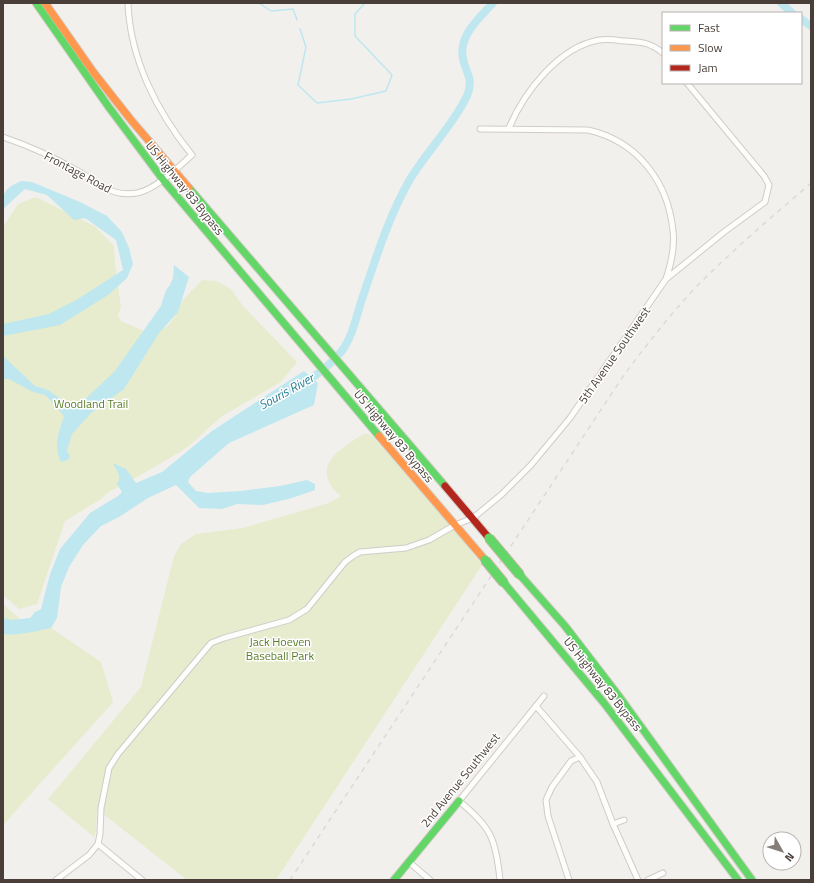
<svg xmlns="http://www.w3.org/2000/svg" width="814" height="883" font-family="'Titillium Web',sans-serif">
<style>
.green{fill:#e6eccd}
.water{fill:#bee7f0}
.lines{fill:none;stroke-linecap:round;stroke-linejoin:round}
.stream{stroke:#bee7f0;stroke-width:1.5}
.river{stroke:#bee7f0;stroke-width:8}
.street-casing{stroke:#cfccc9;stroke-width:7}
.fast-casing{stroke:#d3ccc5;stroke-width:9}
.slow-casing{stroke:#d3ccc5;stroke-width:9}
.jam-casing{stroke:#d3ccc5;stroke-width:9}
.street{stroke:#fdfdfc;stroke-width:5}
.fast{stroke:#63d668;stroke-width:7}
.slow{stroke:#ff974d;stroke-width:7}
.jam{stroke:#b3261e;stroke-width:7}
.rail{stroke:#dadad9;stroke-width:1.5;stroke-dasharray:5 5;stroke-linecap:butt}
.fast-bridge-casing{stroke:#cab7a8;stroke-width:11;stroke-linecap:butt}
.fast-bridge{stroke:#63d668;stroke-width:9}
.labels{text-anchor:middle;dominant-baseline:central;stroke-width:3;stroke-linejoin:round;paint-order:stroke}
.street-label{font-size:12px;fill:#4a3f38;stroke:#fff}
.park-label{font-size:12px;fill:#5b7d29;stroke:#fff}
.water-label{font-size:13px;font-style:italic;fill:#288097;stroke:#fff}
</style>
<rect width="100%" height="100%" fill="#f2f0ed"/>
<g class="green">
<path d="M36 197 96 227 114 246 115 264 121 307 118 315 121 321 151 334 168 326 175 316 182 301 202 280 216 281 231 289 243 306 297 362 281 382 222 416 190 445 180 452 127 483 110 491 101 499 65 521 37 604 19 609 3 595V227L18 204Z"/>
<path d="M363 434H369L374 438 448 522 482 565 276 880H187L97 809 96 830 94 837 48 799 141 687 174 556 181 544 196 534 243 528 329 503 341 496C339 494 336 492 334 490 313 462 343 448 363 434Z"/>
<path d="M3 604 21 620 51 628 101 662 113 702 3 825Z"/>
</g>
<g class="water">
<path d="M21 181 32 182 80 202 107 216 122 232 129 248 133 264 127 278 108 295 60 325 3 336V324L49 314 78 299 123 270 116 240 85 218 74 220 47 195 25 189 3 209C3 191 4 189 21 181Z"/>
<path d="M174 265 189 277 178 312 159 333 124 389 91 413 72 434 67 451 70 456 68 460 61 462C53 446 59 432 64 416L55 405 45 395 33 392 9 379H3V356L35 386 48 390 62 400 78 406 115 371 129 351 161 306 166 290 170 285 173 278Z"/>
<path d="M304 371 318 383 314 405 229 443 190 477 188 482 196 491 208 493 241 491 280 486 307 480 315 484V490L292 498 263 505 237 504 222 509 199 508 176 485 148 498 119 517 101 526 83 545 69 567 61 587 57 618 51 628C35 631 20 636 3 634V618L12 620 30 618 35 612 41 609 50 574 60 549 90 513 118 496 122 492 117 484 119 480V475L113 463 126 469 136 483 162 472 212 431Z"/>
</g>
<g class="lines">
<g class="stream">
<path d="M259 3 271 11 293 9 297 20"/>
<path d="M300 29 306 47 298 85 317 103 351 99 386 91 392 75 355 36V14L365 3"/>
</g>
<g class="river">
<path d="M781 3 792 13"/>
<path d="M801 19 811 26"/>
<path d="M304 383C316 376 332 363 341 352 352 338 356 318 361 302 375 261 388 218 409 181 426 152 452 127 467 96 474 79 466 73 463 59 458 36 479 18 493 3"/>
</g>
<g class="street-casing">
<g id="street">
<path d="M509 128C524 92 559 47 599 40 607 39 616 40 623 41 641 42 649 42 663 53"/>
<path d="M480 129 588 130C637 141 668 181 673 231 675 247 671 264 666 279"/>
<path d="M3 137C29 146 54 157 78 171 90 178 102 188 115 192 122 194 130 194 137 193 155 190 178 167 192 155 157 112 130 59 128 3"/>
<path d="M536 706 580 757 597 782 613 824 638 880"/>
<path d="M613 824 624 820"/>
<path d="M98 844 142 880"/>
<path d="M409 862 430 880"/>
<path d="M56 880 89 855 98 844 100 834 101 808 109 768 118 754 211 643 224 638 289 620 307 609 345 562 353 556 360 552 406 548 429 540 455 525 473 518 501 495 531 465 570 418 666 279 724 232 765 202 769 185 764 176 687 83"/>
<path d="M500 880C496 839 491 827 459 801L544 696"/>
<path d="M569 880 548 816 546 800 552 787 571 761 580 757"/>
<path d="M648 880 663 873"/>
</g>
</g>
<g class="fast-casing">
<g id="fast">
<path d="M36 3 108 106 164 181 379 436"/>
<path d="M189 188 445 486"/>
<path d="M520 575 565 626 618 695 752 880"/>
<path d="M504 583 604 703 738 880"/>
<path d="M394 880 459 801"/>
</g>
</g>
<g class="slow-casing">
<g id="slow">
<path d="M45 3 94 73 131 120 189 188"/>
<path d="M379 436 485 560"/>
</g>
</g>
<g class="jam-casing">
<path id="jam" d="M445 486 489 538"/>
</g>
<use href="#street" class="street"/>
<use href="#fast" class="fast"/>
<use href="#slow" class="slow"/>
<use href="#jam" class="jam"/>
<path class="rail" d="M290 880 624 375C648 343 672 312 700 283 735 248 773 216 811 183"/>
<g class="fast-bridge-casing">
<g id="fast-bridge">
<path d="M489 538 520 575"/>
<path d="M485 560 504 583"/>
</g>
</g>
<use href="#fast-bridge" class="fast-bridge"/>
</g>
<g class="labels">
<g class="street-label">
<text transform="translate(78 172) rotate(28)">Frontage Road</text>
<text transform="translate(185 188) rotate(51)">US Highway 83 Bypass</text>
<text transform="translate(614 355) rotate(-55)">5th Avenue Southwest</text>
<text transform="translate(394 436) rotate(50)">US Highway 83 Bypass</text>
<text transform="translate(603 684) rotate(51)">US Highway 83 Bypass</text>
<text transform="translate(460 780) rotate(-51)">2nd Avenue Southwest</text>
</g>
<g class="park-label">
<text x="91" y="403">Woodland Trail</text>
<text x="280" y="641">Jack Hoeven<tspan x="280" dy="14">Baseball Park</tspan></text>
</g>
<g class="water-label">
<text transform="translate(286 391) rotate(-29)">Souris River</text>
</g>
</g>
<rect width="814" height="883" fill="none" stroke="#4a3f38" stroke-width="8"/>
<rect x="662" y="12" width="140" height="72" fill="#ffffff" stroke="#b7b2af"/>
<rect x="670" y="25" width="20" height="6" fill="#63d668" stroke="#b7b2af"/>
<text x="698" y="32" font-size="12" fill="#4a3f38">Fast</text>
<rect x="670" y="45" width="20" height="6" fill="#ff974d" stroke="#b7b2af"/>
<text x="698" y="52" font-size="12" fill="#4a3f38">Slow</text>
<rect x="670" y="65" width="20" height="6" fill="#b3261e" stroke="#b7b2af"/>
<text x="698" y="72" font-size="12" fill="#4a3f38">Jam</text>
<g transform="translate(782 851) rotate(129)"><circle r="19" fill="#ffffff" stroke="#b7b2af"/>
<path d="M0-3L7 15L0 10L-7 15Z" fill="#857d77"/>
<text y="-6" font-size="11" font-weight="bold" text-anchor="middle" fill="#4a3f38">N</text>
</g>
</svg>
